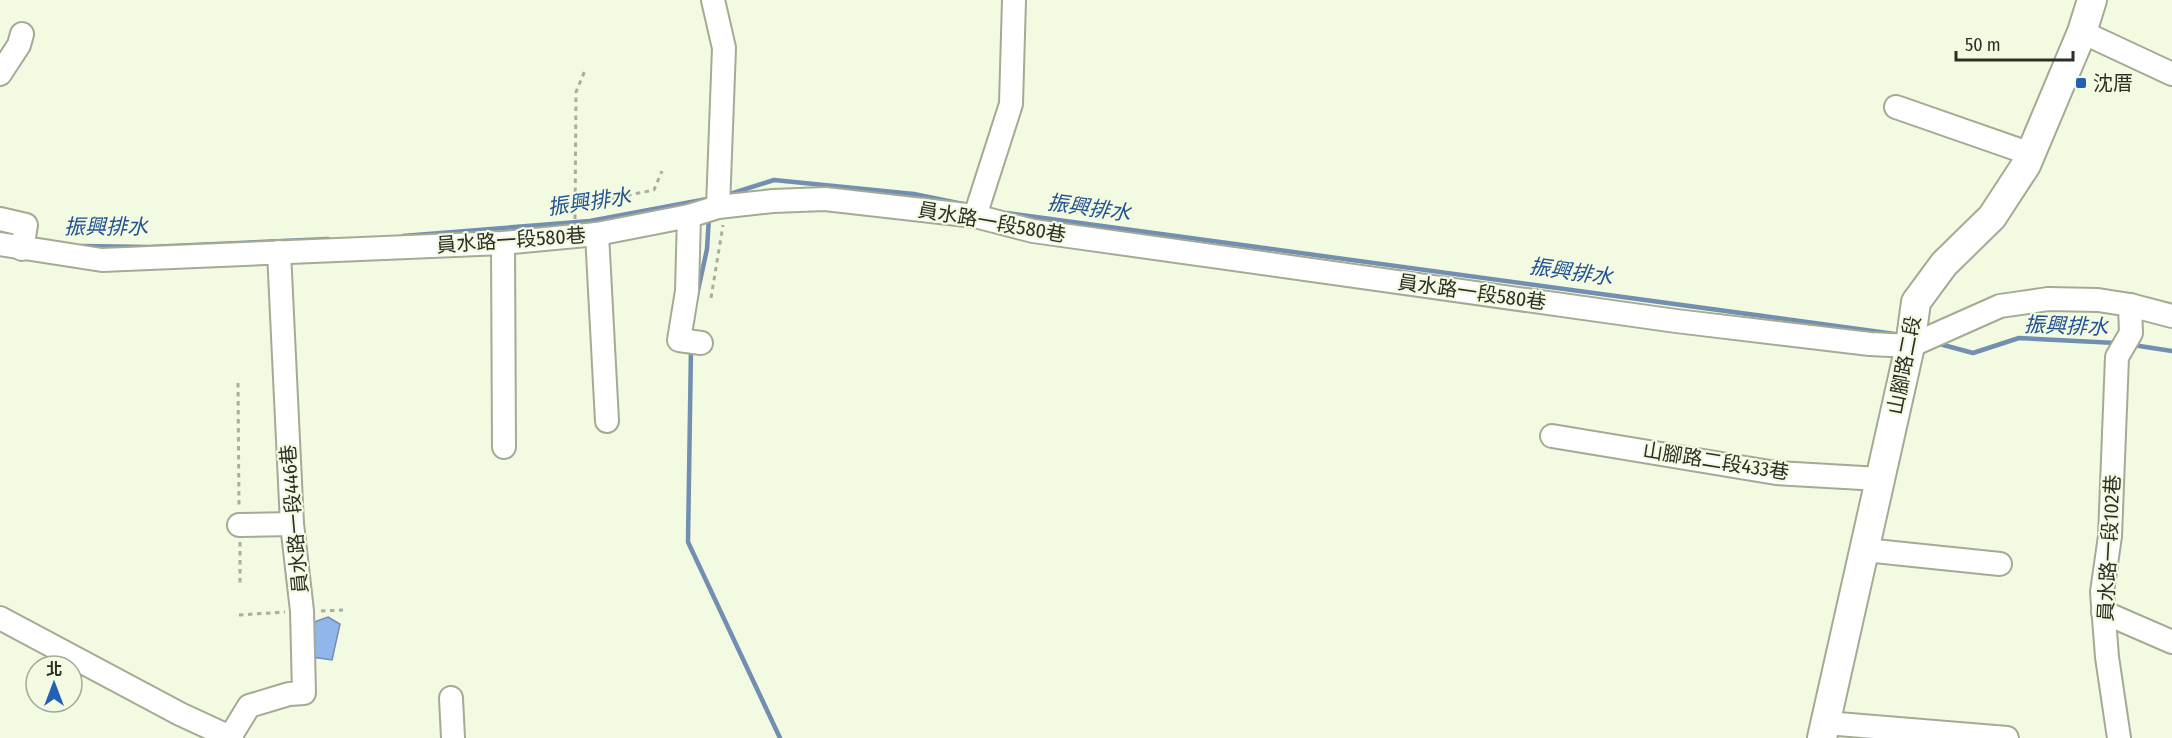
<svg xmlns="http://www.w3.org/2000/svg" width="2172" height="738" font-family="'Fira Sans Condensed','Noto Sans TC',sans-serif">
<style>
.water{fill:#90b6eb;stroke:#728eb0;stroke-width:1.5}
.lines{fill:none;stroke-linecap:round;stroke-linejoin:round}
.stream{stroke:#728eb0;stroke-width:4.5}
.minor-casing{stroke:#a4aa94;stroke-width:26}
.major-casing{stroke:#a4aa94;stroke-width:32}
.path{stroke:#a9af9c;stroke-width:3;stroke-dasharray:4.5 4.5;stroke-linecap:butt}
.minor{stroke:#fff;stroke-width:22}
.major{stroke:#fff;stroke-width:28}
.poi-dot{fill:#2360b2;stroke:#f3fae2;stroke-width:2}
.labels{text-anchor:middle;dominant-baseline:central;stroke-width:4.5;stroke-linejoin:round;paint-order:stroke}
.poi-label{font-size:20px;fill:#2c2f26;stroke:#f3fae2;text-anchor:start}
.street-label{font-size:20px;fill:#2c2f26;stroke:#f3fae2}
.water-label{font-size:21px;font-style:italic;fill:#235292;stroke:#f3fae2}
</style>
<rect width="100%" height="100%" fill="#f3fae2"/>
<path class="water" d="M328 617 340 624 332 660 312 657 314 622Z"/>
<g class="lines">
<g class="stream">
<path d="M727 195 774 180 914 194 963 204"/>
<path d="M1007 213 1902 335"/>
<path d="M0 232 15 235"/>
<path d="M403 236 590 221 707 199"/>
<path d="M82 246 149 247 328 239"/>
<path d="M697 295 707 249 709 217"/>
<path d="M1936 343 1973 353 2019 338 2116 343"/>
<path d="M2133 345 2172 351"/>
<path d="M691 347 688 542 780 738"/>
</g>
<g class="minor-casing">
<g id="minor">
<path d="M713 0 724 48 718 207"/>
<path d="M2082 32 2172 74"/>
<path d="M0 74 19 45 22 34"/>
<path d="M1896 107 2031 154"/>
<path d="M689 216 687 291 679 340 701 343"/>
<path d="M975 216 1011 104 1014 0"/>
<path d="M0 219 26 225 22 249"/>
<path d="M597 234 607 421"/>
<path d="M503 243 504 447"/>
<path d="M0 244 102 260 503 243 597 234 689 216 718 207 773 201 825 199 975 216 1033 231 1676 321 1870 344 1910 346 2000 306 2048 299 2098 300 2130 305 2172 316"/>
<path d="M1552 436 1776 473 1880 479"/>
<path d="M239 525 292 524"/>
<path d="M1865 550 2000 564"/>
<path d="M2103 612 2172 642"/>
<path d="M0 618 180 714 232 738"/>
<path d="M451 698 453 738"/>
<path d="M1826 723 2007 738"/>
<path d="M230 737 249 706 289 694 304 693 302 611 292 524 279 252"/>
<path d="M2119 738 2107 657 2102 592 2110 536 2117 357 2131 333 2130 305"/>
</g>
</g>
<g class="major-casing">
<path id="major" d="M1822 738 1910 346 1916 302 1944 264 1992 217 2026 165 2082 32 2092 0"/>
</g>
<g class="path">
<path d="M574 206 654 190 662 171"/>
<path d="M575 219 576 92 586 68"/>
<path d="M711 298 723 225"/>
<path d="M238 383 239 508"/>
<path d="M240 542V585"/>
<path d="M321 611 343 610"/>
<path d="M239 615 285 612"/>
</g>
<use href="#minor" class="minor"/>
<use href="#major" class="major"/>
</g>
<rect class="poi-dot" x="2075" y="77" width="12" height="12" rx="3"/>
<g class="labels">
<g class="poi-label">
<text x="2093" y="83">沈厝</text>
</g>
<g class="street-label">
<text transform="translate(992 222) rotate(10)">員水路一段580巷</text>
<text transform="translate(511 240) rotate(-4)">員水路一段580巷</text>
<text transform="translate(1472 292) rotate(8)">員水路一段580巷</text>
<text transform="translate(1904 365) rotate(-79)">山腳路二段</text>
<text transform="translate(1716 461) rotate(9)">山腳路二段433巷</text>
<text transform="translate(294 519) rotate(-95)">員水路一段446巷</text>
<text transform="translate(2109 548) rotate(-87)">員水路一段102巷</text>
</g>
<g class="water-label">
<text transform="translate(589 202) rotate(-8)">振興排水</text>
<text transform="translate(1089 208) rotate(8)">振興排水</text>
<text x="106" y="227">振興排水</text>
<text transform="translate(1571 272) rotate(8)">振興排水</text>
<text transform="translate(2066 326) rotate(2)">振興排水</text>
</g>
</g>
<g transform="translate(54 684)"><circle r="28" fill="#f3fae2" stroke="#a3a997" stroke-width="1.5"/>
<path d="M0-4.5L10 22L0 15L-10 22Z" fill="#2360b2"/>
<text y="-9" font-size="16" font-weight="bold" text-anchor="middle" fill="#2c2f26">北</text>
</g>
<path d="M1956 51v9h117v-9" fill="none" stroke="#2c2f26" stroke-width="3"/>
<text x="1965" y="51" font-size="18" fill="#2c2f26" stroke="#f3fae2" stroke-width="4.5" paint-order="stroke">50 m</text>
</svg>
